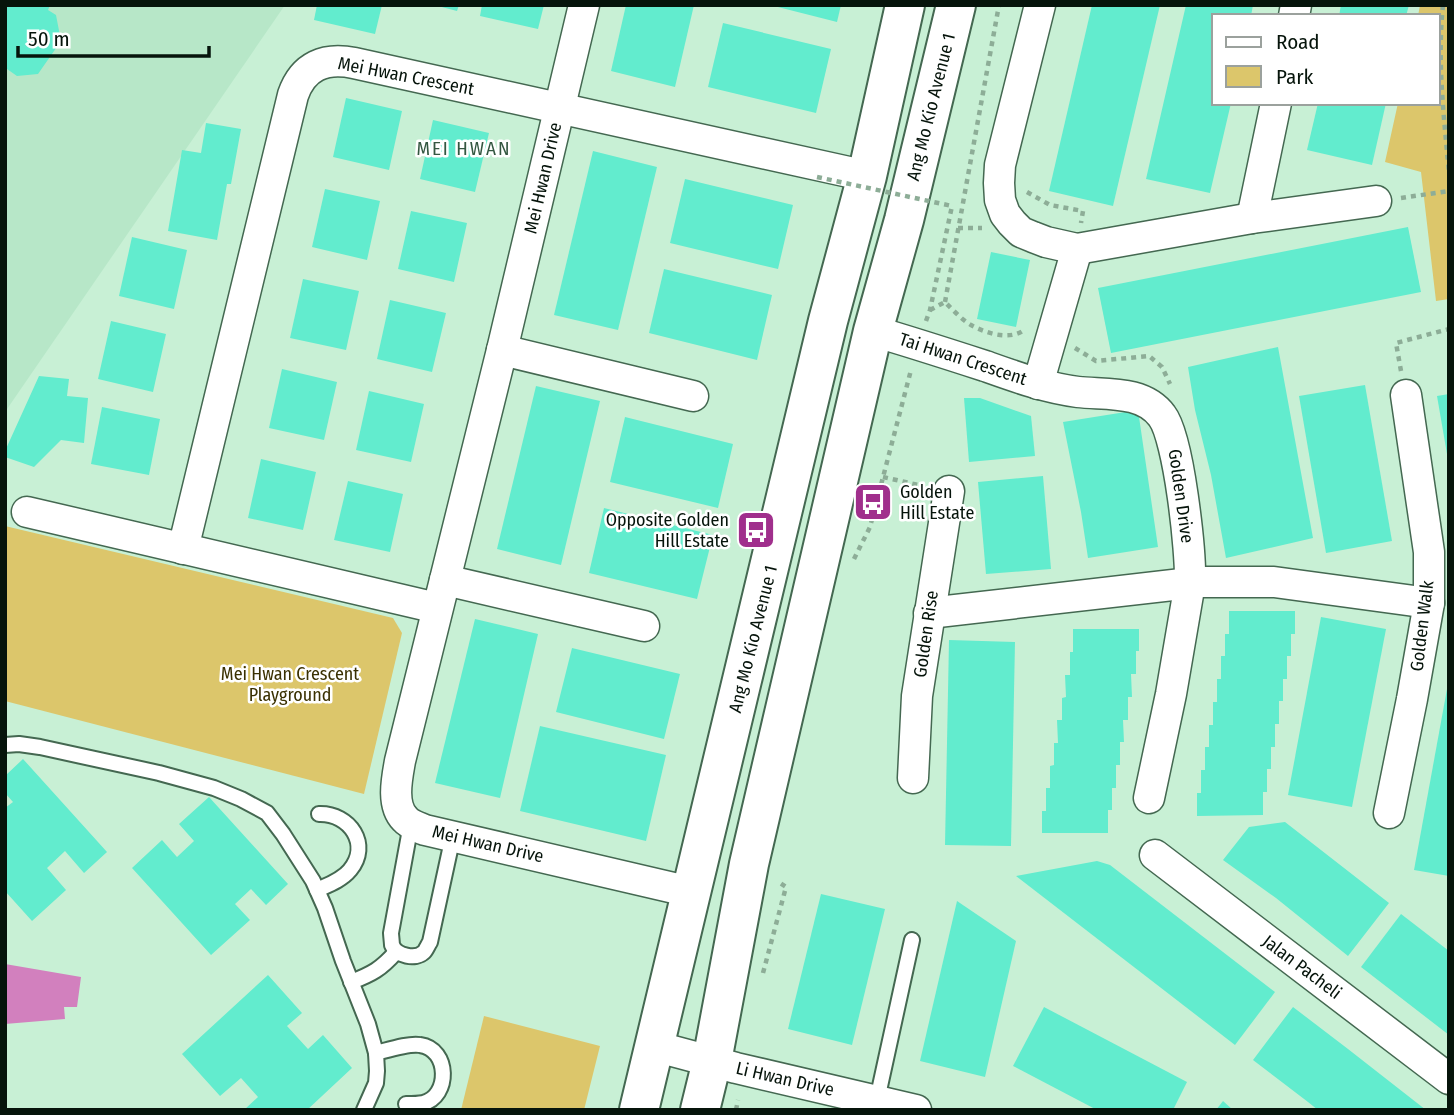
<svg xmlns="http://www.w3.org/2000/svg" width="1454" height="1115" font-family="'Fira Sans Condensed',sans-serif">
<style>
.built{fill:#b7e7c8}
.green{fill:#dcc66b}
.water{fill:#d280be}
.building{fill:#62ecce}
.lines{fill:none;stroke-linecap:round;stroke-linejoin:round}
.lane-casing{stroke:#446851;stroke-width:18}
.street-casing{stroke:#446851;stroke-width:33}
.primary-casing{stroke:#446851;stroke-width:42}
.path{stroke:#8dad97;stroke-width:4.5;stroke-dasharray:5 5;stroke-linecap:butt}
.lane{stroke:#fff;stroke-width:14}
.street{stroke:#fff;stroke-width:30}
.primary{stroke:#fff;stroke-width:38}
.path-bridge{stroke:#8dad97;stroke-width:4.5;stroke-dasharray:5 5;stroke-linecap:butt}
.labels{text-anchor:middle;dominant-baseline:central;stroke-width:5;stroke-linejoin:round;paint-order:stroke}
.street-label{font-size:18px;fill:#06140b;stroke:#fff}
.poi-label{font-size:18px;fill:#06140b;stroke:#fff;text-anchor:start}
.park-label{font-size:18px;fill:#3a3001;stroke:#fff}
.neighbourhood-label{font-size:19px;letter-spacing:2px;fill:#345741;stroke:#fff}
</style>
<rect width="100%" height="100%" fill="#c8f0d5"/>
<path class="built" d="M5 5H285L5 412Z"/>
<g class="green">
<path d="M1420 5H1449V299L1436 301 1421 172 1385 162 1398 103H1438V16H1418Z"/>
<path d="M5 526 393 618 402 633 364 794 5 701Z"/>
<path d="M484 1016 600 1046 584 1110H461Z"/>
</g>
<path class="water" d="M5 964 81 977 77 1007H64L65 1019 5 1024Z"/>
<g class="building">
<path d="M5 5H50L48 10 56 15 61 41 38 74 17 76 7 69 5 72Z"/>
<path d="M317 5H382L375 34 314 20Z"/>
<path d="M434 5H459L457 11Z"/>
<path d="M482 5H544L538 29 480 16Z"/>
<path d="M626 5H694L675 87 611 71Z"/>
<path d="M770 5H841L837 22Z"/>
<path d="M1092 5H1160L1113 206 1049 191Z"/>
<path d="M1186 5H1253L1251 16H1214V103H1231L1210 193 1146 179Z"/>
<path d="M1341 5H1409L1406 16H1339Z"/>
<path d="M723 23 831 49 816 113 708 87Z"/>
<path d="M346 98 402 111 389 170 333 157Z"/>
<path d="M1318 103H1386L1372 165 1307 150Z"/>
<path d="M433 120 489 133 475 192 420 179Z"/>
<path d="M206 123 241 129 231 184H227L217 240 168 231 182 150 201 153Z"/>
<path d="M593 151 657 167 618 330 554 315Z"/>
<path d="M685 179 793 205 778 269 670 243Z"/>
<path d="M325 189 380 201 367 260 312 247Z"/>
<path d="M411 211 467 223 454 282 398 269Z"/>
<path d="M1408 227 1421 292 1111 353 1098 288Z"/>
<path d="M132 237 187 250 174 309 119 296Z"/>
<path d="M991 252 1030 260 1016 327 977 319Z"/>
<path d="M664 269 772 295 757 360 649 333Z"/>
<path d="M303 279 359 291 346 350 290 338Z"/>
<path d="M390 300 446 313 432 372 377 359Z"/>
<path d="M111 321 166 334 153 392 98 379Z"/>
<path d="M1278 347 1313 538 1226 558 1211 475 1195 410 1188 367Z"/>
<path d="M282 369 337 382 324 440 269 428Z"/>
<path d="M39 376 69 379 67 396 88 398 84 443 61 440 34 467 5 457V451Z"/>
<path d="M1365 385 1392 541 1326 553 1299 396Z"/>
<path d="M536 386 600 401 561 565 497 549Z"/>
<path d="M369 391 424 404 411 462 356 450Z"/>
<path d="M1449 394V454H1447L1437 396Z"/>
<path d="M964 398H980L1031 416 1035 456 969 462Z"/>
<path d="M102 407 160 419 149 475 91 464Z"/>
<path d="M1138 410 1158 547 1088 558 1081 512 1063 422Z"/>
<path d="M625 417 733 444 718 508 610 482Z"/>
<path d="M261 459 316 472 303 530 248 518Z"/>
<path d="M1043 476 1051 569 986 574 978 482Z"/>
<path d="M348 481 403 494 390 552 334 540Z"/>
<path d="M604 508 713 535 697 599 589 573Z"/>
<path d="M1229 611H1295V634H1291V656H1287V679H1283V701H1279V724H1275V747H1271V769H1267V792H1263V815L1197 816V793H1201V770H1205V747H1209V725H1213V702H1217V679H1221V656H1225V634H1229Z"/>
<path d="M1321 617 1386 629 1352 807 1288 795Z"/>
<path d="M475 619 538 634 500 798 435 783Z"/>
<path d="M1073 629H1139V651H1136V674H1131L1132 697H1128V720H1123L1124 742H1120V765H1116V788H1112V810H1108V833H1042V811H1046V788H1050V766L1054 765V743H1058L1057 720H1062V698L1066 697 1065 675H1070V652H1073Z"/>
<path d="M949 640 1015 642 1011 846 945 845Z"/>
<path d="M572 648 680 674 664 739 556 712Z"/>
<path d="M1447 689H1449V876L1414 870Z"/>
<path d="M540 726 666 755 646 841 520 811Z"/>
<path d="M23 759 107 852 84 873 65 851 47 868 66 890 32 921 5 891V808L13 802 5 793V776Z"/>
<path d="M209 797 288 884 266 905 251 889 235 904 250 920 211 955 132 868 162 840 177 857 194 841 179 824Z"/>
<path d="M1285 822 1389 903 1348 956 1276 898 1223 860 1249 827Z"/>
<path d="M1097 861 1110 865 1275 992 1235 1045 1016 876Z"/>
<path d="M821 894 885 909 852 1045 788 1029Z"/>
<path d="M957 901 1016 941 985 1077 920 1061Z"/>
<path d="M1401 914 1449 951V1035L1361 967Z"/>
<path d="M268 975 302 1013 287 1026 308 1049 323 1035 352 1068 307 1110H244L258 1097 241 1078 220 1096 182 1054Z"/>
<path d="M1044 1007 1187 1082 1173 1110H1097L1013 1066Z"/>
<path d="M1293 1007 1348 1049 1426 1110H1318L1308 1102 1253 1060Z"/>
<path d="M1223 1101 1233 1110H1216Z"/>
</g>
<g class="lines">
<g class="lane-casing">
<g id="lane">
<path d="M5 745 19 744 40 747 159 773 214 788 241 799 267 813 283 834 313 881 325 908 343 961 368 1024 376 1053 377 1071 376 1083 364 1110"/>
<path d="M411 824 391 933C391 934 392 944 392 945 396 956 416 960 424 952 426 950 428 945 430 942L453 836"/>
<path d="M317 890C328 885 342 880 350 870 371 845 350 813 319 814"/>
<path d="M351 982C372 974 381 969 396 952"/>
<path d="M376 1053C388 1050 409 1043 420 1045 450 1049 450 1097 423 1103 418 1104 411 1104 406 1104"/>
<path d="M877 1100 912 940"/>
</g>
</g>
<g class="street-casing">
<g id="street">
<path d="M584 5 502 350 400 761C397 778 391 805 405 819 410 825 418 827 425 830L691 892"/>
<path d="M1040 5 1000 165 999 183 1000 200 1005 214 1012 223 1021 232 1033 237 1046 242 1077 249 1252 218 1376 201"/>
<path d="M1294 16 1296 5"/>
<path d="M1252 218 1276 103"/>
<path d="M873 331C911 342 948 354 985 366 1016 377 1046 388 1078 392 1106 395 1143 390 1162 416 1179 438 1191 552 1190 583L1171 694 1149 798"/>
<path d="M502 350 693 396"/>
<path d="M1038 384 1077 249"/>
<path d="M27 512 437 608"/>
<path d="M183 549 293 95C303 66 325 57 354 63L867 176"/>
<path d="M445 580 644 626"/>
<path d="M929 613 1199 582H1274L1429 603"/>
<path d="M913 778 917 696 949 491"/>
<path d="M1389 813 1412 699 1429 603V552L1406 395"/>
<path d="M1155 855 1449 1079"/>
<path d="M654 1046 736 1068 916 1110"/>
</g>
</g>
<g class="primary-casing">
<g id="primary">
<path d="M639 1110 828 321 867 176 905 5"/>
<path d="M700 1110 712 1061 749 864 873 331 904 220 956 5"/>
</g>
</g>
<g class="path">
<path d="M1443 5C1437 61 1444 117 1449 173"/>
<path d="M1027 192 1050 205 1083 211 1081 223"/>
<path d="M1401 198 1449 191"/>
<path d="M958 228H982"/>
<path d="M945 302 999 5"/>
<path d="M930 310 945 302C953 310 962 320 971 325 985 333 1010 341 1024 330"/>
<path d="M926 321 930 310 952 206"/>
<path d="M1075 348 1096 361 1149 356 1162 367 1170 384"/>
<path d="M1401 371 1396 343 1449 329"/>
<path d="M883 477 923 486"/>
<path d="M854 559 870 527 911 370"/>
<path d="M763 973 786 887 777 881"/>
<path d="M736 1110 738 1100"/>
</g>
<use href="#lane" class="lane"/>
<use href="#street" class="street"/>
<use href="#primary" class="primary"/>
<path class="path-bridge" d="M817 177 952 206"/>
</g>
<defs>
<g id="bus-square" transform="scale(2.0125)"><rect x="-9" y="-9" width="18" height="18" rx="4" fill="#a02f8c" stroke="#fff"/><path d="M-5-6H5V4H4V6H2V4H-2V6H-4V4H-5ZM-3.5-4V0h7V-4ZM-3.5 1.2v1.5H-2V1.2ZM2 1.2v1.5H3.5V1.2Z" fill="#fff"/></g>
</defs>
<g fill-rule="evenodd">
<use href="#bus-square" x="873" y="502"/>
<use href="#bus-square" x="756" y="530"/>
</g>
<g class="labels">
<g class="street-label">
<text transform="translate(406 76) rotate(11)">Mei Hwan Crescent</text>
<text transform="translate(931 107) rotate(-76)">Ang Mo Kio Avenue 1</text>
<text transform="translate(543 178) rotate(-77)">Mei Hwan Drive</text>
<text transform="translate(963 359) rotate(18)">Tai Hwan Crescent</text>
<text transform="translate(1181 496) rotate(82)">Golden Drive</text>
<text transform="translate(1422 626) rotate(-83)">Golden Walk</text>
<text transform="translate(926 634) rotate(-82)">Golden Rise</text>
<text transform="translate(753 639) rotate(-76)">Ang Mo Kio Avenue 1</text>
<text transform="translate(488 844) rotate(13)">Mei Hwan Drive</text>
<text transform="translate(1302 967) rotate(37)">Jalan Pacheli</text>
<text transform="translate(785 1079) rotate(13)">Li Hwan Drive</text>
</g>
<g class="poi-label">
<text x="900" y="492">Golden<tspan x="900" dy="21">Hill Estate</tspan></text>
<text x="729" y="520" text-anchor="end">Opposite Golden<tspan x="729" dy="21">Hill Estate</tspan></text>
</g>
<g class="park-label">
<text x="290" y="674">Mei Hwan Crescent<tspan x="290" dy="21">Playground</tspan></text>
</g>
<g class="neighbourhood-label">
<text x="464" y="148">MEI HWAN</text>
</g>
</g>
<rect width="1454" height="1115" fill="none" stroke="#06140b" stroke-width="14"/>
<rect x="1212" y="14" width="228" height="91" fill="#ffffff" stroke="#9ba19d" stroke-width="2"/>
<rect x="1226" y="37" width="35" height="10" fill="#ffffff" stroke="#9ba19d" stroke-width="2"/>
<text x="1276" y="49" font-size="21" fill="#06140b">Road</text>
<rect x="1226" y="66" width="35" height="21" fill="#dcc66b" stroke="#9ba19d" stroke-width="2"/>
<text x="1276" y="84" font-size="21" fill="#06140b">Park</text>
<path d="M18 46v10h191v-10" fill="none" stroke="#06140b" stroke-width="3.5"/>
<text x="28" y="46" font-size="21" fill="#06140b" stroke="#ffffff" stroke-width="5" paint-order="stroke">50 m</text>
</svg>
